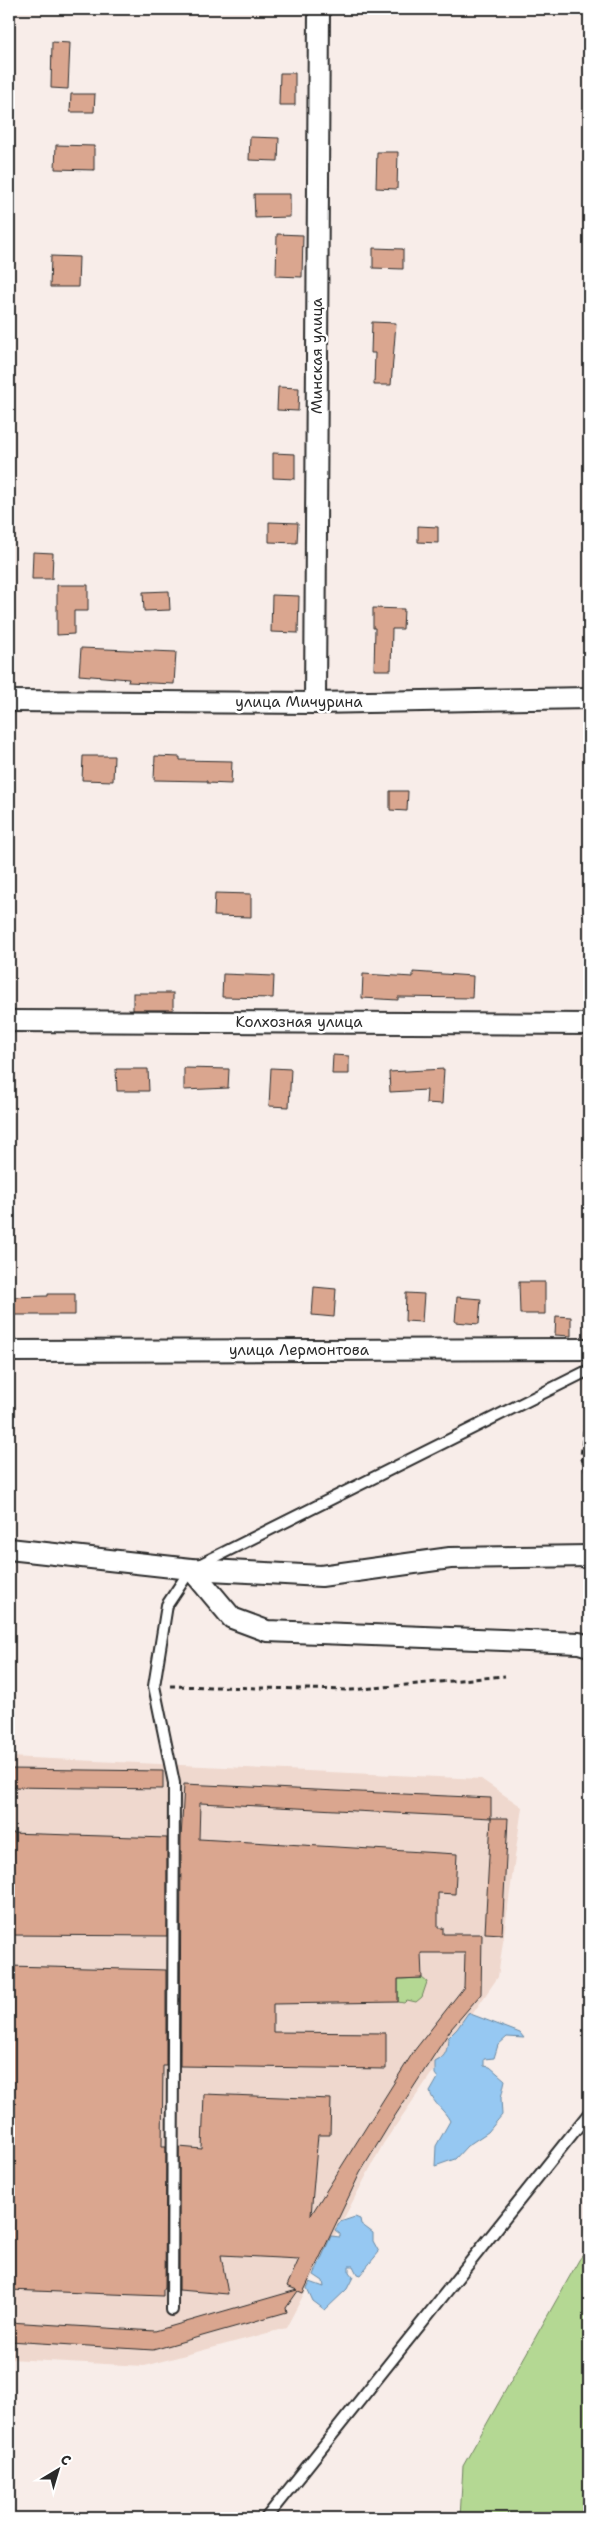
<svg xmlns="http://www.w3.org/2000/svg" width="598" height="2527" font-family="'Shantell Sans',sans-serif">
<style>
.built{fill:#efd8ce}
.green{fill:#b4d893;stroke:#70825f}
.water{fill:#96c8f2;stroke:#6b89a2}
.building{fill:#daa68f;stroke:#2b2b2b}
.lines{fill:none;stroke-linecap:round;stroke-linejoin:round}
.lane-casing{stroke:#2b2b2b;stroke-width:14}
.street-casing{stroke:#2b2b2b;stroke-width:24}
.path{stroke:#2b2b2b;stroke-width:3;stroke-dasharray:5 4;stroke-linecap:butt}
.lane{stroke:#fff;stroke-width:10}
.street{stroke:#fff;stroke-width:20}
.labels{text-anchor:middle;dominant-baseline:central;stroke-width:5;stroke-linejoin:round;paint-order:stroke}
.street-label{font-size:15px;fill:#2b2b2b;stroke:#fff}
</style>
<rect width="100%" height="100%" fill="#f8ede9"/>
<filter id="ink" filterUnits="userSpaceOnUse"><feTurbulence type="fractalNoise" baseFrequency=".02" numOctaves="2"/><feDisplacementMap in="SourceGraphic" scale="10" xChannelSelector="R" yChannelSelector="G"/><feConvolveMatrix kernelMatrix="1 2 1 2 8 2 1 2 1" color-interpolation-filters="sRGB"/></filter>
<g filter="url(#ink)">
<path class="built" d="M9 1757 481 1779 522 1807 498 1977 383 2144 286 2328 144 2366 9 2359Z"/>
<g class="green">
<path d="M422 1978 427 1982 422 1997 416 2002 407 2000 404 2003 398 2002V1979Z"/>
<path d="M589 2247V2518H460L463 2466 579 2260Z"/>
</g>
<g class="water">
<path d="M468 2013 520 2033 524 2038 507 2037 498 2045 494 2058 484 2059V2066L490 2067 505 2080 501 2098 502 2115 488 2132 467 2146 455 2159 435 2166 436 2146 450 2121C444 2109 434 2105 430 2092L438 2078 435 2074V2062C447 2056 447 2050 448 2038L457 2029Z"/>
<path d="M355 2217 360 2219 361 2224 373 2233V2241L379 2252 360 2275 357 2274 353 2266H349V2272L353 2277 347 2289 325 2310 313 2301 307 2288 310 2282 324 2287 323 2281 314 2275 331 2236 340 2237V2234L335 2230 340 2222Z"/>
</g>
<g class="building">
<path d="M52 42 70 43 68 89 51 88Z"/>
<path d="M280 73H295V105H279Z"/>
<path d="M71 94H95L94 112H70Z"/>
<path d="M250 137 279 138 278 161 249 160Z"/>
<path d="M56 145 94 146V170L55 169Z"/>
<path d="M377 152H398L397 189 376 188Z"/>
<path d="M254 194H290V217L255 218Z"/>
<path d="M277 234 303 235 302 277 276 276Z"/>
<path d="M373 248 403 249V269L373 268Z"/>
<path d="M51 256 79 257 78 287H50Z"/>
<path d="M372 322 396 323 391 385H374L375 353H371Z"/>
<path d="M278 387 299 388 298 411 277 410Z"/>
<path d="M273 453 295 454V479L273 478Z"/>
<path d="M269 522 298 523 297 543 269 542Z"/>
<path d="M418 526 438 527V543L418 542Z"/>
<path d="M33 552 53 553 52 579H32Z"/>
<path d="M57 585H88V611H74V634L57 635Z"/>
<path d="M169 591 170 610 144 611 143 592Z"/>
<path d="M272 595 299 596 298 633 271 632Z"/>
<path d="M373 608 404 609 403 629H392L391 670H374L375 628H373Z"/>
<path d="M81 648 176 652 174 684 128 682 129 679 79 675Z"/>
<path d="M83 756H114L113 781 82 780Z"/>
<path d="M155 756 180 757V760L232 761 231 784 207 783V781L154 780Z"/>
<path d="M390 791H408L407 811 390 810Z"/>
<path d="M215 893 251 894V917L214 916Z"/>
<path d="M413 972 473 976 472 998 398 997V1000L362 998 363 974 413 977Z"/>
<path d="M223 974 274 976 273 998 222 997Z"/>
<rect x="133" y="993" width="40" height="17"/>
<path d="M333 1055 349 1056V1074H332Z"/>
<path d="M184 1068 229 1069 228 1088 184 1090Z"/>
<path d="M271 1068 291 1069 289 1107 269 1106Z"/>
<path d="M116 1069H148L149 1091H117Z"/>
<path d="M444 1069 442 1104 426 1103 427 1090 390 1092 389 1072Z"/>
<path d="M519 1282H545V1314H520Z"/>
<path d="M314 1287 336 1289 334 1317 312 1315Z"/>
<path d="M406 1293 424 1294 422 1322 405 1321Z"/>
<path d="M48 1294H75V1315H9V1297L48 1296Z"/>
<path d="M457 1297 481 1299 479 1324 455 1322Z"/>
<path d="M556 1316 571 1317V1336L555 1335Z"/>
<path d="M9 1769 163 1771V1789L9 1787Z"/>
<path d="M184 1784 491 1798V1818L200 1803 199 1839 457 1854 455 1894 438 1893V1928H443V1934H482L481 1994 451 2029 391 2122 360 2173 303 2293 298 2291 286 2308 287 2312 153 2350 9 2341V2322L155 2331 297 2290 287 2286 299 2259 221 2255 228 2294 179 2290V2147L202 2149 204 2094 331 2099 330 2135H318L311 2215 414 2051 464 1987 465 1953H421L422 1978 398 1979V2002L273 2004V2032L386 2033V2069L180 2066 181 1839Z"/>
<path d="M491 1818H508L502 1934 485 1933Z"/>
<path d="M9 1833 167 1838V1936L9 1935Z"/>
<path d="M9 1966 166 1970V2066H163L162 2146H166L165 2289H163V2296L9 2290Z"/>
</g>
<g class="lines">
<g class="lane-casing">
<g id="lane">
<path d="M172 2310 174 1783 154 1686 167 1605 191 1569 589 1370"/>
<path d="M266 2518 589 2113"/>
</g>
</g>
<g class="street-casing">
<g id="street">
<path d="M9 701 315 703 589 698"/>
<path d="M315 703 319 9"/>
<path d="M9 1021 589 1024"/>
<path d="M9 1351 589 1349"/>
<path d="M9 1549 191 1569 321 1576 450 1558 589 1556"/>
<path d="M191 1569 232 1618 267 1631 579 1643 589 1646"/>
</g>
</g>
<g class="path">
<path d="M589 1386 581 1456 589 1480"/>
<path d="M170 1686 351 1690 505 1676"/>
</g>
<use href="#lane" class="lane"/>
<use href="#street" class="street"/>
</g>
</g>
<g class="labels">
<g class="street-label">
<text transform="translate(317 356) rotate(-90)">Минская улица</text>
<text x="299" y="702">улица Мичурина</text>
<text x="299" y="1022">Колхозная улица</text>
<text x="299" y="1350">улица Лермонтова</text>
</g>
</g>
<rect width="598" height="2527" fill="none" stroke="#fff" stroke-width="30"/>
<rect x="15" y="15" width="568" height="2497" fill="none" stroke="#2b2b2b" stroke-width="2" filter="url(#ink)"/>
<g transform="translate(58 2470) rotate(38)" stroke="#ffffff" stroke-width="4" paint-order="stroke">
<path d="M0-4L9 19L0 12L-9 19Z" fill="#2b2b2b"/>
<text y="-8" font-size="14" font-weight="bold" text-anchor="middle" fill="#2b2b2b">С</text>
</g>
</svg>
